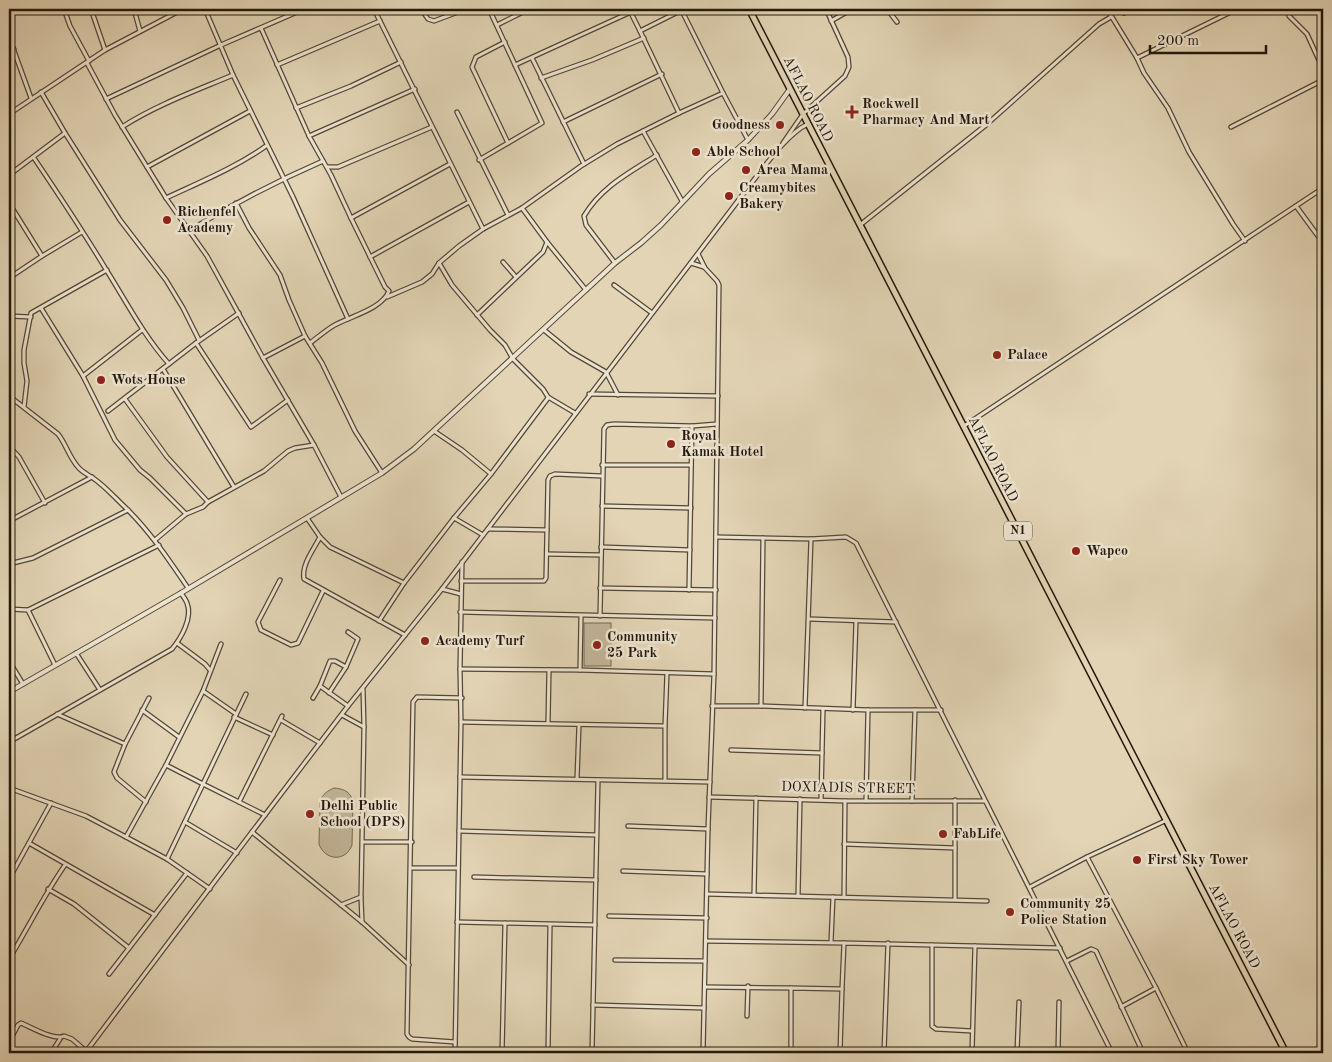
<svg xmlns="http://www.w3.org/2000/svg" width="1332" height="1062" font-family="'Old Standard TT',serif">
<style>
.green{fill:#c2b498;stroke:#736652}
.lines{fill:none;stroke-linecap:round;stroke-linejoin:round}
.minor-casing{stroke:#544736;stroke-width:5.5}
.tertiary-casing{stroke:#544736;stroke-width:6}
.trunk-casing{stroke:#24180b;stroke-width:8}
.minor{stroke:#ece3cf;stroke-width:3}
.tertiary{stroke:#ece3cf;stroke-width:4}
.trunk{stroke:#e2d4b5;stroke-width:5}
.poi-dot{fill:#8f2418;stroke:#ece3cf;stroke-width:2}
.labels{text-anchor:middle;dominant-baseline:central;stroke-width:5;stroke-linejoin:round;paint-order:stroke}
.shield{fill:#ece3cf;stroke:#605546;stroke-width:1}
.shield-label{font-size:12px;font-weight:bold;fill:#24180b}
.street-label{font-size:14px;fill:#24180b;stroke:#ece3cf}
.poi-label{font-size:14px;font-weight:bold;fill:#24180b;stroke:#ece3cf;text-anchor:start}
</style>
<rect width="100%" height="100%" fill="#e2d4b5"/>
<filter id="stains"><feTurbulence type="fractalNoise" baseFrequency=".004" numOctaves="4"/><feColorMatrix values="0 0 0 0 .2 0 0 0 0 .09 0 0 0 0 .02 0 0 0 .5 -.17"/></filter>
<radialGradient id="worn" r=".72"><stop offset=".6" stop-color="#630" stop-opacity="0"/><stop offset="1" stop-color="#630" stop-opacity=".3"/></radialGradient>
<g class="green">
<rect x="584" y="623" width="27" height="43"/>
<path d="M334 788C345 789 351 792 353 803L352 845C346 862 325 861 319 844L320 801C323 794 327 791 334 788Z"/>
</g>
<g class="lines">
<g class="minor-casing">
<g id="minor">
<path d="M64 9 70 26 89 61"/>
<path d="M91 9 105 50"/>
<path d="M134 9 140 31"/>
<path d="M205 9 233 75 293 197 348 319"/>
<path d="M374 9 483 229"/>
<path d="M421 9 428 19 434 21 466 9"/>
<path d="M629 9 640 31"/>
<path d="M681 9 723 93"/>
<path d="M684 9 640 31 679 113 723 93 748 140"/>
<path d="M887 9 897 22"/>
<path d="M1107 9 1137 58 1237 9"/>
<path d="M1288 9 1289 16 1307 34 1323 69"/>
<path d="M1124 13 1127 9"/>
<path d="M831 21 852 9"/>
<path d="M497 25 529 9"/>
<path d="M261 28 309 136 331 175 351 218 450 164"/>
<path d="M9 37 31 98"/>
<path d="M505 42 476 57 472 67 508 143"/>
<path d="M9 51 14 49"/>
<path d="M532 58 584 164"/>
<path d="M1137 58 1144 73 1168 108 1189 152 1233 224 1245 241"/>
<path d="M87 63 115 115 166 198 207 256 263 358 314 445 341 497"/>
<path d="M277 65 380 21"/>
<path d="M515 65 631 12"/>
<path d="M541 78 592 60 644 38"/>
<path d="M41 92 65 133 120 220 166 280 183 308 199 340"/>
<path d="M106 99 221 45 304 9"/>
<path d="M296 108 351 86 401 62"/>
<path d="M457 112 508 215"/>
<path d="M9 114 105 50 183 9"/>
<path d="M563 122 662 74"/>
<path d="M122 127C156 105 195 91 233 75"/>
<path d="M1231 127 1323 80"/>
<path d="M643 131 682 201"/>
<path d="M309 136 415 89"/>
<path d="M783 143 803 114 845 76 849 67 848 57 826 9"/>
<path d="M34 158C59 195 84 233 107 271 127 303 144 336 169 364"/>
<path d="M479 160 542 123 489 9"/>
<path d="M147 167 250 111"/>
<path d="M327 167H338L432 127"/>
<path d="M9 175 65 133"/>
<path d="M166 198C200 182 235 168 266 146"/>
<path d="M9 203 42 256"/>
<path d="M236 203 249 228 280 275 289 300 305 336 322 363 355 431 382 473"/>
<path d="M1296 206 1318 236"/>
<path d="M522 208 547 242 586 290"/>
<path d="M860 225 986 125 1099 24 1111 17"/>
<path d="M190 230C233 204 277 181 323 161"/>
<path d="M698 254 705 268 717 281 719 285 714 674 708 829 703 1053"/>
<path d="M370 257 469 202"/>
<path d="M503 262 516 277"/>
<path d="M439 263 452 285 490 330 505 345 513 359 543 389 548 397 575 413"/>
<path d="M615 263 586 225 584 216C601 187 629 173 657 155"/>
<path d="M691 263 704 267"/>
<path d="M9 278 42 256 82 232"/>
<path d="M614 285 652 313"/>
<path d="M387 297 422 282 432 274 439 263 459 246 483 229 522 208 581 166 617 144 679 113"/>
<path d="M41 308 83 376 115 440 140 470 150 478 186 514"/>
<path d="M477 315 543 252 547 242"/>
<path d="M9 316 31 317"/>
<path d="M544 330 571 352 606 372 618 395"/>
<path d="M196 343 251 427 288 400"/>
<path d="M310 343C318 337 325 331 333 326 350 316 381 310 389 291L385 287 351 218"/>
<path d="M263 358 305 336"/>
<path d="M163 369 234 487"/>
<path d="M83 376 142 330"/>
<path d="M589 394 718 396"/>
<path d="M9 396 58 434C66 444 69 457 78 467 82 472 87 474 93 478 105 486 116 499 127 509 151 533 169 560 188 588"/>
<path d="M125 399 167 457 208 502"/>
<path d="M24 407 27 381 24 363V350L31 313 107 270"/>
<path d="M108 411 196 343 239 313"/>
<path d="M964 426 1323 188"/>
<path d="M434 431 462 450 491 474"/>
<path d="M9 446 19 457 45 503"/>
<path d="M602 465H691"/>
<path d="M602 506 691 508"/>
<path d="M307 518 320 537 330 547 404 583"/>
<path d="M9 521 92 477"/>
<path d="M488 529 547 530"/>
<path d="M483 535 454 518 491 474 548 398"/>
<path d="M320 537C314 549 301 565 304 579L405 635"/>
<path d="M716 537 811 539 846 537 856 543C942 713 1028 883 1112 1053"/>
<path d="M155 540 186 514 203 507 208 502 264 471 288 451 295 448 314 445"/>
<path d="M601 547 690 550"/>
<path d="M547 554 601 555"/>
<path d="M9 564 33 558 128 510"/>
<path d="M280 580 258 622 261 630 291 645 298 643 323 591"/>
<path d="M461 581H544L546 578 548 480 550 476 555 474 602 476"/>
<path d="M600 588 716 590"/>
<path d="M442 589 461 594"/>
<path d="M689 590 692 426"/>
<path d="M9 609 28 610 159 545"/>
<path d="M28 610 55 665"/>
<path d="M460 612 715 618"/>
<path d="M600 616 604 429 607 425 614 424 692 426 717 424"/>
<path d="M809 619 896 622"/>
<path d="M379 621 404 583 454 518"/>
<path d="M348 632 358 639 346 667 335 661H330L320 686 348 706"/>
<path d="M177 643 205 664 210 670"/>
<path d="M76 653 100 690"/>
<path d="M9 661 23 684"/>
<path d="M460 669 580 670 714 674"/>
<path d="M580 670 581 616"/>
<path d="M203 691 236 714"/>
<path d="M329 693 346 667"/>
<path d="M246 694 203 784 265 815"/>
<path d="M313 698 320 686"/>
<path d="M712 706H761L868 710H941"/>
<path d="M761 706 763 538"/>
<path d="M805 708 811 539"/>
<path d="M142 710 179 737"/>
<path d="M853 710 856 621"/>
<path d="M57 714 125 744"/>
<path d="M342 715 364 727"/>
<path d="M234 717 273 735"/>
<path d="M281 720 320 743"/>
<path d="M461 722 665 726 667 673"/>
<path d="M548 723 549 670"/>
<path d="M9 742 172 649C181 638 193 618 187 603 186 600 183 596 181 593"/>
<path d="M731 750 822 753"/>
<path d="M166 765 203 784 167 859 210 889"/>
<path d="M460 777 710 782"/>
<path d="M577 779 579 725"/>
<path d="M665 780V726"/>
<path d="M9 788 86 816 126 837"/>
<path d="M709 797 845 801H985"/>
<path d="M821 799 823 709"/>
<path d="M866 801 868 710"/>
<path d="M912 801 915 710"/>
<path d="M146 802 117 778 114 772 125 744 149 698"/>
<path d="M239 802 282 716"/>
<path d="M185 822 237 853"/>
<path d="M628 826 708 829"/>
<path d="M459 831 596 835"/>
<path d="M252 832 362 922 409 965"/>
<path d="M363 842H412"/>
<path d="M29 843 155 915"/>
<path d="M844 844 955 848"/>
<path d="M1087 857 1156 988 1121 1007"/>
<path d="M167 859 126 837 166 765 203 691 221 644"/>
<path d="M411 868H458"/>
<path d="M623 871 707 874"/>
<path d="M474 877 596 880"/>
<path d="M9 879 51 803"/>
<path d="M1030 887 1087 857 1167 820"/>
<path d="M48 889 74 904 129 948"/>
<path d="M707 894 987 901"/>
<path d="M754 895 756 798"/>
<path d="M798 896 800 799"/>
<path d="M361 897 364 727 363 689"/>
<path d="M844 897 845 801"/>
<path d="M955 899V800"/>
<path d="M341 905 361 897 362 922"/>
<path d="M609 916 707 918"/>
<path d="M457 922 595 925"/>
<path d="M706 941 844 943"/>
<path d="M831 942 833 897"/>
<path d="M932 945 1060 948"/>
<path d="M9 959C28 928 44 895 65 865"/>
<path d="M615 960 705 961"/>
<path d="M1067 961 1091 949 1096 951 1143 1053"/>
<path d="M109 974 187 873"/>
<path d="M705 987 791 988"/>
<path d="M1156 988 1188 1053"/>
<path d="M842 989 844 943 932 945V1026L936 1029 972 1031"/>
<path d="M593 1005 704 1008"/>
<path d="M747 1016 748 986"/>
<path d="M9 1042 18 1025 21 1023C31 1027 54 1041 64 1036L72 1039 86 1051"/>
<path d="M455 1042 412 1039 409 1037 407 1034 413 702 417 697 462 698"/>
<path d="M51 1053 60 1039"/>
<path d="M85 1053 252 832 348 706 442 589 747 189C762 170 787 133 808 124"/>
<path d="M455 1053 461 722 460 669 462 562"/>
<path d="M502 1053 505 923"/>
<path d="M548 1053 550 925"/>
<path d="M592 1053 598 780"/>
<path d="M791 1053V988L842 989 840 1053"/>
<path d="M884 1053 888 943"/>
<path d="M972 1053 975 946"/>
<path d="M1017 1053 1019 1002"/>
<path d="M1058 1053 1059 1002"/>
</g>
</g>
<g class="tertiary-casing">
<path id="tertiary" d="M9 692 181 593 382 473 414 449 615 263 641 243 661 225 709 174 748 140 772 114 790 89"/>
</g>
<g class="trunk-casing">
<path id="trunk" d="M749 9 1286 1053"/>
</g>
<use href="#minor" class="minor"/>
<use href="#tertiary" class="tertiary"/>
<use href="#trunk" class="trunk"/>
</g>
<g class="poi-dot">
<path d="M849.5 104.5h5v5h5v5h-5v5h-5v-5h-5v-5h5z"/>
<circle cx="780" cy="125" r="5"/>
<circle cx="696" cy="152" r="5"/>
<circle cx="746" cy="170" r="5"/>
<circle cx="729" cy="196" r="5"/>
<circle cx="167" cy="220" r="5"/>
<circle cx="997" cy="355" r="5"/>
<circle cx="101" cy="380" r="5"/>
<circle cx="671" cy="444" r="5"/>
<circle cx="1076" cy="551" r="5"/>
<circle cx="425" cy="641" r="5"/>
<circle cx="597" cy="645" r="5"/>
<circle cx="310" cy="814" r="5"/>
<circle cx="943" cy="834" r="5"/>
<circle cx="1137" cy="860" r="5"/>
<circle cx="1010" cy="912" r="5"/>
</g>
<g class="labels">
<rect class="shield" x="1004" y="521.5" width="28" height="19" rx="4"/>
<g class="shield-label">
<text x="1018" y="531">N1</text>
</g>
<g class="street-label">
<text transform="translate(808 99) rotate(63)">AFLAO ROAD</text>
<text transform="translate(993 459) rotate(63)">AFLAO ROAD</text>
<text transform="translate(848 788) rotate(1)">DOXIADIS STREET</text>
<text transform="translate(1234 926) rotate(62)">AFLAO ROAD</text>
</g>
<g class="poi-label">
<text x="862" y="104">Rockwell<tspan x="862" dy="16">Pharmacy And Mart</tspan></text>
<text x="770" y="125" text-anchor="end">Goodness</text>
<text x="706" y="152">Able School</text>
<text x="756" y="170">Area Mama</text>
<text x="739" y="188">Creamybites<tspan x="739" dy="16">Bakery</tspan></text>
<text x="177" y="212">Richenfel<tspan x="177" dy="16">Academy</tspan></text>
<text x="1007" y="355">Palace</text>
<text x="111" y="380">Wots House</text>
<text x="681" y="436">Royal<tspan x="681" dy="16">Kamak Hotel</tspan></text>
<text x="1086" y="551">Wapco</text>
<text x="607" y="637">Community<tspan x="607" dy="16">25 Park</tspan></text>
<text x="435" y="641">Academy Turf</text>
<text x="320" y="806">Delhi Public<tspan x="320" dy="16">School (DPS)</tspan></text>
<text x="953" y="834">FabLife</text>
<text x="1147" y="860">First Sky Tower</text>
<text x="1020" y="904">Community 25<tspan x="1020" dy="16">Police Station</tspan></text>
</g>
</g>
<rect width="1332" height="1062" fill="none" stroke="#e2d4b5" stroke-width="30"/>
<rect x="10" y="10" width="1312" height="1042" fill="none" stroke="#24180b" stroke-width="2.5"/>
<rect x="15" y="15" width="1302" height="1032" fill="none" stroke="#24180b"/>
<path d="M1150 45v8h116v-8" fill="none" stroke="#24180b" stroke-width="2.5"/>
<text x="1157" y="45" font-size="15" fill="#24180b" stroke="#ece3cf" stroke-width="4" paint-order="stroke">200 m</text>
<rect width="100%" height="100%" filter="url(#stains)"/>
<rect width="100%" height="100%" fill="url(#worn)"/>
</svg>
